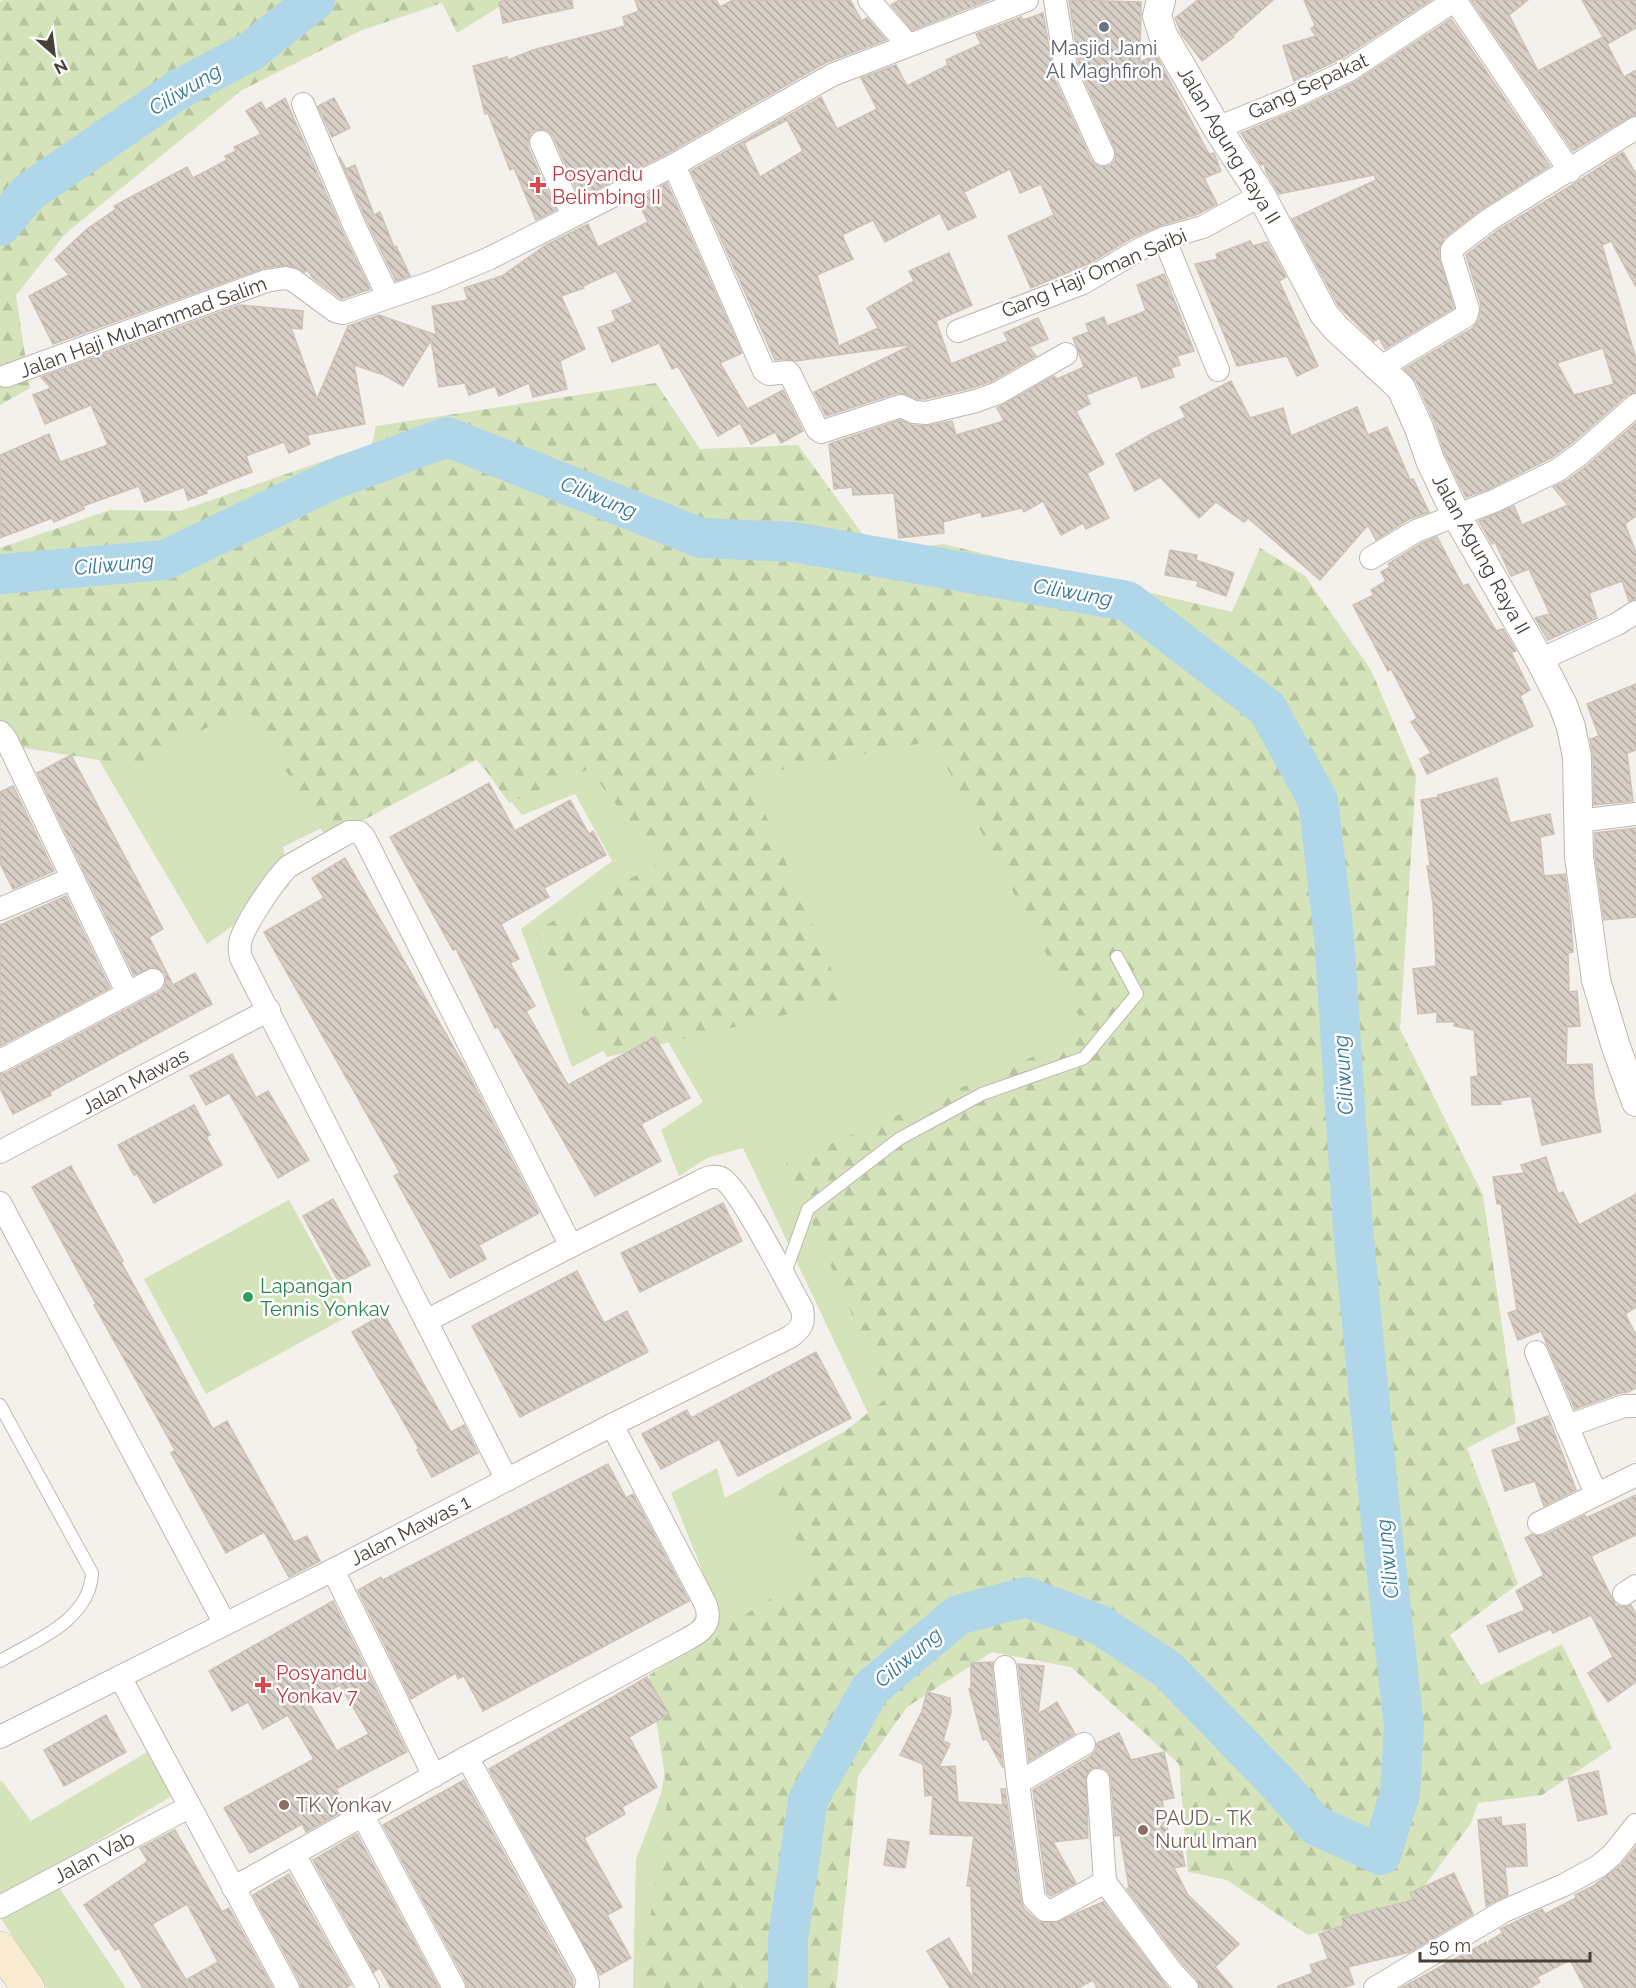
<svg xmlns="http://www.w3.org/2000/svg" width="1636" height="1988" font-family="Raleway,sans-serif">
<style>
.green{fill:#d4e3b9}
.forest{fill:url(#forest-firs)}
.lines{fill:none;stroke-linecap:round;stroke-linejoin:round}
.river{stroke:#b0d7e9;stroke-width:40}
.building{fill:url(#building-back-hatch);stroke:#cec2b6;stroke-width:1.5;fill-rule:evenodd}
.service-casing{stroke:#beb7af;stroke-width:14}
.minor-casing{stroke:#beb7af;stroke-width:24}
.tertiary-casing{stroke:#beb7af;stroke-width:30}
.secondary-casing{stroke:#cebda1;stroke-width:34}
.service{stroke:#fff;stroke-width:12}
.minor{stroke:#fff;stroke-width:22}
.tertiary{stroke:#fff;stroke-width:28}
.secondary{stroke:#f9ebd1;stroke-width:33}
.worship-dot{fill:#6b7280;stroke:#fff;stroke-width:2}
.health-dot{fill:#e0444e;stroke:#fff;stroke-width:2}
.leisure-dot{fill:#2e9e5b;stroke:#fff;stroke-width:2}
.education-dot{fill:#8d6e63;stroke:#fff;stroke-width:2}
.labels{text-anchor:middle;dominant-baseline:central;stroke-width:5;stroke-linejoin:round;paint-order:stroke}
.worship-label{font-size:20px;fill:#5b616d;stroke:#fff}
.street-label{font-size:20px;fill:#47413a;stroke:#fff}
.health-label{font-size:20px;fill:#be3a42;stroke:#fff;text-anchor:start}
.leisure-label{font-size:20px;fill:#27864d;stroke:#fff;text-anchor:start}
.education-label{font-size:20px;fill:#785e54;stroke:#fff;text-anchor:start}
.water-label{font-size:21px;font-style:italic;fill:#3a7a98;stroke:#fff}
</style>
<defs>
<pattern id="forest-firs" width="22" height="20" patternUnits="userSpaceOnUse" patternTransform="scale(1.5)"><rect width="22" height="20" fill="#d4e3b9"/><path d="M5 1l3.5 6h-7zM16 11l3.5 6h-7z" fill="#b7c4a0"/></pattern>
<pattern id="building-back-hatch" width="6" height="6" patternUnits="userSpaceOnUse" patternTransform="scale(1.5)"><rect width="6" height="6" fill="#d7cec5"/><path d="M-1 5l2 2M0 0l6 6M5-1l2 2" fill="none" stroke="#b0a9a1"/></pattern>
</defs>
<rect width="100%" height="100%" fill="#f4f0eb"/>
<g class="green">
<path d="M0 620 1218 719 969 1557 726 1988H633L636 1859 661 1794 678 1697 679 1644 710 1590 671 1493 717 1468 725 1498 870 1417 743 1148 707 1158 679 1176 661 1130 703 1102 657 1023 572 1067 521 929 612 861 575 794 522 815 472 754 283 847 289 886 207 944 82 731Z"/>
<path d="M289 1200 352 1314 206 1394 144 1279Z"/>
<path d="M149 1751 183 1789 48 1871 126 1988H47L0 1917V1782L2 1781 31 1821Z"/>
</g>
<g class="forest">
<path d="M3 0H510L457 33 442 3 360 31 242 90 65 234 16 295 30 388 0 405V2Z"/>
<path d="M656 383 700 449 798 445 877 554 943 544 1232 612 1260 548 1305 576 1371 670 1416 775 1400 1029 1483 1195 1516 1423 1467 1448 1518 1584 1450 1635 1481 1685 1562 1644 1612 1748 1542 1795 1478 1803 1471 1823 1409 1907 1308 1935 1227 1880 1188 1872 1179 1764 1071 1667 992 1652 907 1707 858 1776 836 1988H640L668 1796 649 1675 810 1574 775 1487 888 1397 786 1163 1088 1033 933 741 749 776 845 1001 607 1057 535 931 660 862 589 769 509 803 478 759 328 839 246 706 137 766 0 744V548L110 510 180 511 372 444 376 426Z"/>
</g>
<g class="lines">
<g class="river">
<path d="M0 226 29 192 179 89 251 51 315 0"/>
<path d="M0 574 165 560 332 480 447 437 701 538 794 542 1127 601 1267 708 1318 800 1334 936 1353 1229 1382 1531 1404 1726 1400 1793 1381 1855 1315 1825 1276 1781 1167 1669 1100 1625 1026 1597 958 1615 870 1689 808 1800 788 1938V1988"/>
</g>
</g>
<g class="building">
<path d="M508 0H572L573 8 503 23 499 2Z"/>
<path d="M635 0H716L720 7 733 0H850L862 21 867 18 886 40 825 63 668 153 580 198 553 136 549 131 543 129 535 130 530 134 528 141V147L556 210 536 220 514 168 510 170 488 113 485 114 473 66 507 57 508 60 533 50 625 26 623 17 639 11Z"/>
<path d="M900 0H989L912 30 891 5Z"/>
<path d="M1069 0 1141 2 1140 62 1156 55 1209 154 1214 153 1221 171 1204 178 1217 204 1198 214 1159 226 1133 237 1090 263 1031 288 1008 236 1054 215 1041 184 1020 193 1010 169 964 192 976 217 948 230 940 213 885 242 873 220 842 235 853 259 817 275 839 346 878 328 867 308 914 281 909 271 949 253 972 305 936 321 951 364 1008 341 1004 333 1038 318 1048 339 1029 347 1036 356 992 381 972 388 925 399H917L906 394 897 393 826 416 814 392 914 344 796 361 787 359 775 360 691 171 821 97 837 129 877 109 861 78 896 65 907 86 948 65 946 60 981 44 976 34 1021 17 1023 20 1043 13 1055 80 1091 160 1095 165 1101 167 1109 166 1114 162 1116 156 1115 149 1080 70ZM787 120 803 151 760 177 744 143Z"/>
<path d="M1198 0H1273L1232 36 1234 37 1202 61 1182 35 1175 18Z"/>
<path d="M1304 0H1431L1342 58 1294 81 1283 46 1316 36 1311 29 1315 25Z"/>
<path d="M1471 0H1528L1509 15 1538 71 1603 37 1582 0H1636V28L1607 44 1624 77 1636 70V115L1629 117 1573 151Z"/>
<path d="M1451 19 1550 166 1483 208 1444 238 1439 249V257L1454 308 1385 349 1379 338 1374 341 1338 305 1292 219 1376 180 1374 175 1279 194 1266 172 1264 164 1261 165 1241 133 1297 110 1355 82Z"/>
<path d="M285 98 343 233 370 289 342 299 313 278 307 270 305 272 288 265 264 268 53 344 29 296 69 275 55 259 87 229 116 209 114 206 187 167 193 178 227 160 225 156 236 151 234 147 261 134 246 111 261 102 266 110Z"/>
<path d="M334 98 350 128 332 137 318 106Z"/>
<path d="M1623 152 1636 174V287L1611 241 1602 245 1636 359V392L1627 395 1572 443 1551 458 1489 489 1466 497 1445 454 1434 421 1416 381 1404 369 1473 328 1479 320 1481 305 1466 255 1498 230 1577 182ZM1603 348 1614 384 1574 395 1557 363Z"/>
<path d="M339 156 346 169 355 165 374 215 380 212 394 247 396 246 410 276 396 281 367 221Z"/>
<path d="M667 183 742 353 720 363 747 409 783 390 803 431 781 443 775 432 751 444 740 423 718 436 678 366 672 369 659 343 612 362 598 328 616 321 612 311 633 302 616 271 583 286 584 288 561 296 585 349 560 361 567 389 533 397 529 383 499 396 495 386 469 395 465 383 439 387 431 340 403 386 384 375 354 365 365 424 307 435 310 444 289 453 284 442 246 456 252 472 206 490 207 493 188 500 184 487 145 502 139 486 83 506 84 509 54 522 52 518 0 538V455L49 434 60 462 108 445 91 405 45 424 33 395 51 388 41 377 240 305 303 311 302 329 291 328 317 399 348 326 379 315 436 335 432 306 468 300 464 288 502 276 546 245 588 224 598 247 648 222 637 199Z"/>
<path d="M1250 241 1253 246 1267 242 1286 277 1279 281 1318 366 1297 376 1287 356 1237 366 1195 264 1218 259 1216 254Z"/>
<path d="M1164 274 1194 351 1177 356 1180 365 1171 368 1174 377 1142 388 1137 375 1086 395 1090 404 1076 411 1104 464 1087 473 1109 518 1086 529 1083 523 1061 535 1043 501 1024 512 1022 508 982 517 981 512 943 522 944 533 899 538 894 493 853 495 852 487 834 489 829 444 900 420 912 425 925 426 952 421 956 435 1004 421 997 408 1054 376 1057 379 1084 367 1073 338 1089 332 1086 324 1104 317 1107 326 1146 311 1137 285Z"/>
<path d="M1231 381 1250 418 1283 408 1291 436 1357 407 1368 435 1387 427 1410 480 1413 479 1429 512 1409 519 1376 540 1368 525 1320 580 1248 518 1244 522 1216 502 1199 518 1160 477 1135 491 1116 454 1153 433 1186 417 1180 407Z"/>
<path d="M1636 423V516L1625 524 1636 553V599L1629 601 1622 581 1589 593 1597 618 1548 640 1535 618 1550 614 1529 569 1511 576 1495 542 1492 544 1479 521 1514 506 1522 525 1568 505 1553 487 1566 481 1588 465Z"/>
<path d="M1437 537 1463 586 1468 584 1496 631 1503 629 1516 651 1511 652 1530 690 1520 696 1533 726 1427 774 1420 759 1431 753 1411 722 1417 718 1391 669 1388 671 1353 605 1374 595 1371 590 1386 581 1381 572 1390 567 1388 564 1422 543Z"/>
<path d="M1170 550 1197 555 1196 560 1234 573 1226 596 1197 586 1198 581 1165 575Z"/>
<path d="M1636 684V750L1627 753 1633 801 1594 805 1593 757 1590 739 1599 736 1587 704Z"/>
<path d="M71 755 163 929 149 937 173 985 195 973 212 1004 50 1092 51 1095 13 1114 0 1088V1074L6 1073 159 992 164 988 166 981 165 973 154 967 134 975 37 773Z"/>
<path d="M1497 778 1510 823 1550 814 1554 834 1540 837 1544 876 1565 874 1571 922 1573 952 1568 953 1569 992 1577 991 1580 1026 1567 1027 1566 1065 1592 1064 1594 1095 1601 1132 1542 1145 1531 1096 1500 1101 1501 1104 1472 1105 1471 1077 1478 1076 1474 1030 1454 1026 1455 1022H1437V1012L1418 1014 1413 969 1436 966 1433 903 1427 866H1430L1421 800 1439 797 1438 795Z"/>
<path d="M489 783 515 831 570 800 589 834 593 831 606 855 544 888 549 897 501 924 519 959 510 963 535 1006 526 1011 568 1085 655 1037 690 1098 641 1124 661 1161 595 1196 498 1027 495 1028 456 949 453 950 390 837Z"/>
<path d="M13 786 54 871 13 889 0 863V792Z"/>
<path d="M1636 828V917L1604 920 1595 856V833Z"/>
<path d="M345 858 465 1067 539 1213 479 1245 486 1259 450 1278 394 1176 400 1173 264 932 324 898 312 878Z"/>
<path d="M66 896 110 988 0 1046V925Z"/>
<path d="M232 1054 256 1098 268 1091 309 1160 278 1178 229 1093 206 1105 190 1076Z"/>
<path d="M194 1105 210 1135 206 1137 222 1165 154 1203 137 1174 134 1175 118 1145Z"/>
<path d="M1546 1157 1558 1194 1563 1192 1579 1225 1636 1194V1307L1625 1314 1636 1335V1388L1628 1392 1620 1393 1575 1409 1541 1331 1518 1340 1508 1313 1517 1310 1501 1204H1497L1493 1177 1524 1173 1521 1165Z"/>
<path d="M71 1166 123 1261 121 1262 213 1429 227 1421 294 1542 307 1536 320 1561 289 1577 264 1532 226 1553 171 1453 175 1450 94 1305 96 1304 32 1187Z"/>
<path d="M333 1199 370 1265 339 1282 303 1216Z"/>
<path d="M723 1203 742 1241 640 1292 621 1253Z"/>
<path d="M577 1271 604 1323 627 1311 648 1352 520 1417 472 1326Z"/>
<path d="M384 1314 451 1432 464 1425 478 1453 432 1477 417 1450 419 1449 352 1332Z"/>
<path d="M816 1352 851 1418 738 1476 719 1439 661 1469 642 1434 687 1410 691 1418Z"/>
<path d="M1548 1416 1576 1490 1544 1506 1535 1481 1505 1491 1492 1450 1521 1441 1517 1428Z"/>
<path d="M608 1464 626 1498 633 1494 689 1601 483 1711 464 1676 458 1679 456 1673 411 1699 358 1590 381 1577 383 1580Z"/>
<path d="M1636 1495V1535L1591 1556 1616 1606 1624 1607 1631 1605 1636 1615V1682L1608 1702 1588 1673 1613 1657 1591 1615 1553 1633 1551 1629 1499 1652 1487 1626 1525 1610 1516 1591 1544 1575 1525 1538 1532 1534 1539 1536 1545 1535 1585 1515 1586 1518Z"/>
<path d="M333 1601 407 1752 336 1789 347 1809 306 1832 302 1824 250 1853 224 1808 314 1759 288 1715 263 1729 248 1702 232 1711 209 1671ZM340 1685 369 1734 337 1751 309 1703Z"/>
<path d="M993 1662 992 1669 1003 1768 987 1739 983 1740 969 1689 971 1688V1663Z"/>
<path d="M1018 1664 1044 1666 1038 1714 1057 1702 1075 1734 1029 1761Z"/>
<path d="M647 1677 669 1714 629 1737 657 1787 622 1807 625 1814 584 1838 622 1907 607 1915 631 1958 600 1975 489 1769Z"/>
<path d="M927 1692 950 1698 951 1712 943 1741 950 1744 939 1767 955 1766 958 1802 1003 1805 1001 1789H1005L1021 1901 1024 1909 1039 1922 1054 1923 1103 1902 1168 1988H1097L1093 1980 1078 1988H950L927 1951 949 1938 973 1979 971 1886H967L974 1836 930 1834 933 1795 925 1796 923 1764 900 1755 922 1711Z"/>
<path d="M106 1715 126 1752 64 1786 44 1750Z"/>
<path d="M1119 1733 1131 1760 1164 1752 1174 1798 1162 1800 1171 1849 1181 1847 1185 1866 1174 1868 1188 1895 1239 1944 1215 1967 1233 1988H1200L1197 1979 1182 1963 1127 1889 1129 1887 1120 1835 1115 1836 1111 1779 1109 1772 1103 1768 1098 1767 1091 1769 1086 1775 1088 1838 1053 1842 1076 1883 1051 1896 1047 1893 1033 1790 1091 1756 1096 1750 1097 1743Z"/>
<path d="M1598 1771 1607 1814 1578 1821 1568 1778Z"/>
<path d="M464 1780 573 1980V1988H467L466 1982 383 1825Z"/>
<path d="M1501 1817 1502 1826 1525 1824 1527 1866 1505 1867 1508 1895 1486 1906 1478 1820Z"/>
<path d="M175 1830 222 1912 229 1908 273 1988H143L119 1948 115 1950 84 1905 148 1861 140 1848ZM187 1904 218 1962 186 1980 152 1924Z"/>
<path d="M357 1834 439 1988H391L380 1968 374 1972 313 1860Z"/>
<path d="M888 1839 909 1842 905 1868 884 1865Z"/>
<path d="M1636 1847V1988H1585L1570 1960 1537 1977 1540 1982 1529 1988H1401L1486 1942 1490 1951 1489 1941 1503 1933 1500 1929 1542 1909 1545 1914 1576 1898 1575 1895 1593 1886 1621 1865Z"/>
<path d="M1454 1873 1473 1914 1410 1952 1348 1967 1354 1984 1343 1988H1278V1986L1313 1973 1310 1965 1328 1959 1319 1934 1344 1925 1342 1918 1413 1900 1410 1893Z"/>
<path d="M289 1874 351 1985 345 1988H301L300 1982 253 1895Z"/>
</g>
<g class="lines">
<g class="service-casing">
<g id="service">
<path d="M784 1276 808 1209 899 1139 982 1094 1084 1058 1137 994 1117 957"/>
<path d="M0 1405 92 1573C90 1620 36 1640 0 1661"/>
</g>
</g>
<g class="minor-casing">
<g id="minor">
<path d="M869 0 908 45"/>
<path d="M1055 0 1067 74 1103 154"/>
<path d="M1455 0 1570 171"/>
<path d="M303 104 355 227 388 296"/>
<path d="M1217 128 1291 98 1349 70 1455 0"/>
<path d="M541 142 573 216"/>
<path d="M674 165 764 371 769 374 788 372 790 374 817 429 821 432 901 406 914 412 926 413 976 401 998 393 1066 354"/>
<path d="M1164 238 1218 370"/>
<path d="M958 331 1083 283 1140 249 1164 238 1203 227 1261 195"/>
<path d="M1381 367 1466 316 1468 309 1452 257V250L1455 246 1490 219 1636 128"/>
<path d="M6 376 266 281 285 278 293 280 335 311 343 313 433 282 490 258 674 165 832 75 1027 0"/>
<path d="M1371 558 1416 531 1494 501 1558 470 1580 454 1636 405"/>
<path d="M1540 660 1617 624 1636 612"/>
<path d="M0 732 6 739 127 992"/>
<path d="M1578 821 1636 814"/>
<path d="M0 909 73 878"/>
<path d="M0 1061 153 980"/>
<path d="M0 1152 269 1010"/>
<path d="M0 1203 225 1624"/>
<path d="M1536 1352 1596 1494"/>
<path d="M1567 1426 1624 1406H1636"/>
<path d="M507 1480 241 958C240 953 239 949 240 943 243 926 276 878 289 866L349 832H359L364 837 571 1246"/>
<path d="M1539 1523 1636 1475"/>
<path d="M333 1570 434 1776"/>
<path d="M1624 1594 1636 1586"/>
<path d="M1005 1667 1018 1783 1034 1899 1045 1910H1054L1105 1882 1172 1972 1187 1988"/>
<path d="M120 1677 288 1988"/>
<path d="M0 1737 333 1570 612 1425 790 1337C801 1329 805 1323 802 1309 789 1286 739 1186 721 1178 712 1174 703 1180 695 1184L571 1246 426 1321"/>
<path d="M467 1757 586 1975 588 1984 586 1988"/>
<path d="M1098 1780 1105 1882"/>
<path d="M1018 1783 1084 1744"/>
<path d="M363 1816 454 1988"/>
<path d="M294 1854 368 1988"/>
<path d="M233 1888 467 1757 682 1642C700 1632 714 1626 705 1603L612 1425"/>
<path d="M0 1907 189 1807"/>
<path d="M1375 1988 1504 1911 1564 1885 1599 1866 1612 1855 1636 1825"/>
</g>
</g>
<g class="tertiary-casing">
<path id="tertiary" d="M1161 0 1157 16 1163 35 1217 128 1261 195 1324 314 1336 328 1401 388 1419 428 1430 460 1456 515 1540 660 1563 705 1571 727 1577 757 1579 857 1596 980 1616 1047 1636 1102"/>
</g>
<g class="secondary-casing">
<path id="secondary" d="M0 1948 28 1988"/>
</g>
<use href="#service" class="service"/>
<use href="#minor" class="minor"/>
<use href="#tertiary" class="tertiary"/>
<use href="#secondary" class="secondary"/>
</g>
<circle class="worship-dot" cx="1104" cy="27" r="6"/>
<g class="health-dot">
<path d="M535 176h6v6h6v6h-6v6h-6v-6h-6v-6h6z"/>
<path d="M260 1676h6v6h6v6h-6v6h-6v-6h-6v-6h6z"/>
</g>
<circle class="leisure-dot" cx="248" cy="1297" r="6"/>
<g class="education-dot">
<circle cx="284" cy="1805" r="6"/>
<circle cx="1143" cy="1830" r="6"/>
</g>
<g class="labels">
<g class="worship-label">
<text x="1104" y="48">Masjid Jami<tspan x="1104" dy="23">Al Maghfiroh</tspan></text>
</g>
<g class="street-label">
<text transform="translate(1308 86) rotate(-25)">Gang Sepakat</text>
<text transform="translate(1229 145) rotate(59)">Jalan Agung Raya II</text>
<text transform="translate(1094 273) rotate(-23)">Gang Haji Oman Saibi</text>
<text transform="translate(143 327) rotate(-20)">Jalan Haji Muhammad Salim</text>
<text transform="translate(1481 554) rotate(61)">Jalan Agung Raya II</text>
<text transform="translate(135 1081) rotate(-28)">Jalan Mawas</text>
<text transform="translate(410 1530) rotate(-27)">Jalan Mawas 1</text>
<text transform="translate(94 1857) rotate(-28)">Jalan Vab</text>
</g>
<g class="health-label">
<text x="552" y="174">Posyandu<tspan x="552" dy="23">Belimbing II</tspan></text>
<text x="276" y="1673">Posyandu<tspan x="276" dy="23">Yonkav 7</tspan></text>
</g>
<g class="leisure-label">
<text x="260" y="1286">Lapangan<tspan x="260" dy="23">Tennis Yonkav</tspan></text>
</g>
<g class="education-label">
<text x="296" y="1805">TK Yonkav</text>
<text x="1155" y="1818">PAUD - TK<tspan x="1155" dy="23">Nurul Iman</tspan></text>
</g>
<g class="water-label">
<text transform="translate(185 89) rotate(-31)">Ciliwung</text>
<text transform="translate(599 497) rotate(22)">Ciliwung</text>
<text transform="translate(114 564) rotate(-5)">Ciliwung</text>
<text transform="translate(1073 592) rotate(10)">Ciliwung</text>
<text transform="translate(1343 1075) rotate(-94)">Ciliwung</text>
<text transform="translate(1387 1559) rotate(-96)">Ciliwung</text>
<text transform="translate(908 1657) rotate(-40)">Ciliwung</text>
</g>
</g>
<g transform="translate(54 54) rotate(152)" stroke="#ffffff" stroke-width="4.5" paint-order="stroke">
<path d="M0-4.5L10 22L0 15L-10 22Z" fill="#47413a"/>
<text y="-9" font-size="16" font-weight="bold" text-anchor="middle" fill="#47413a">N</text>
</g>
<path d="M1420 1952v9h170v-9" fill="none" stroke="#47413a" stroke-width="3"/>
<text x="1429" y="1952" font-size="18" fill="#47413a" stroke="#ffffff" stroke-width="4.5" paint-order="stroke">50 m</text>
</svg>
